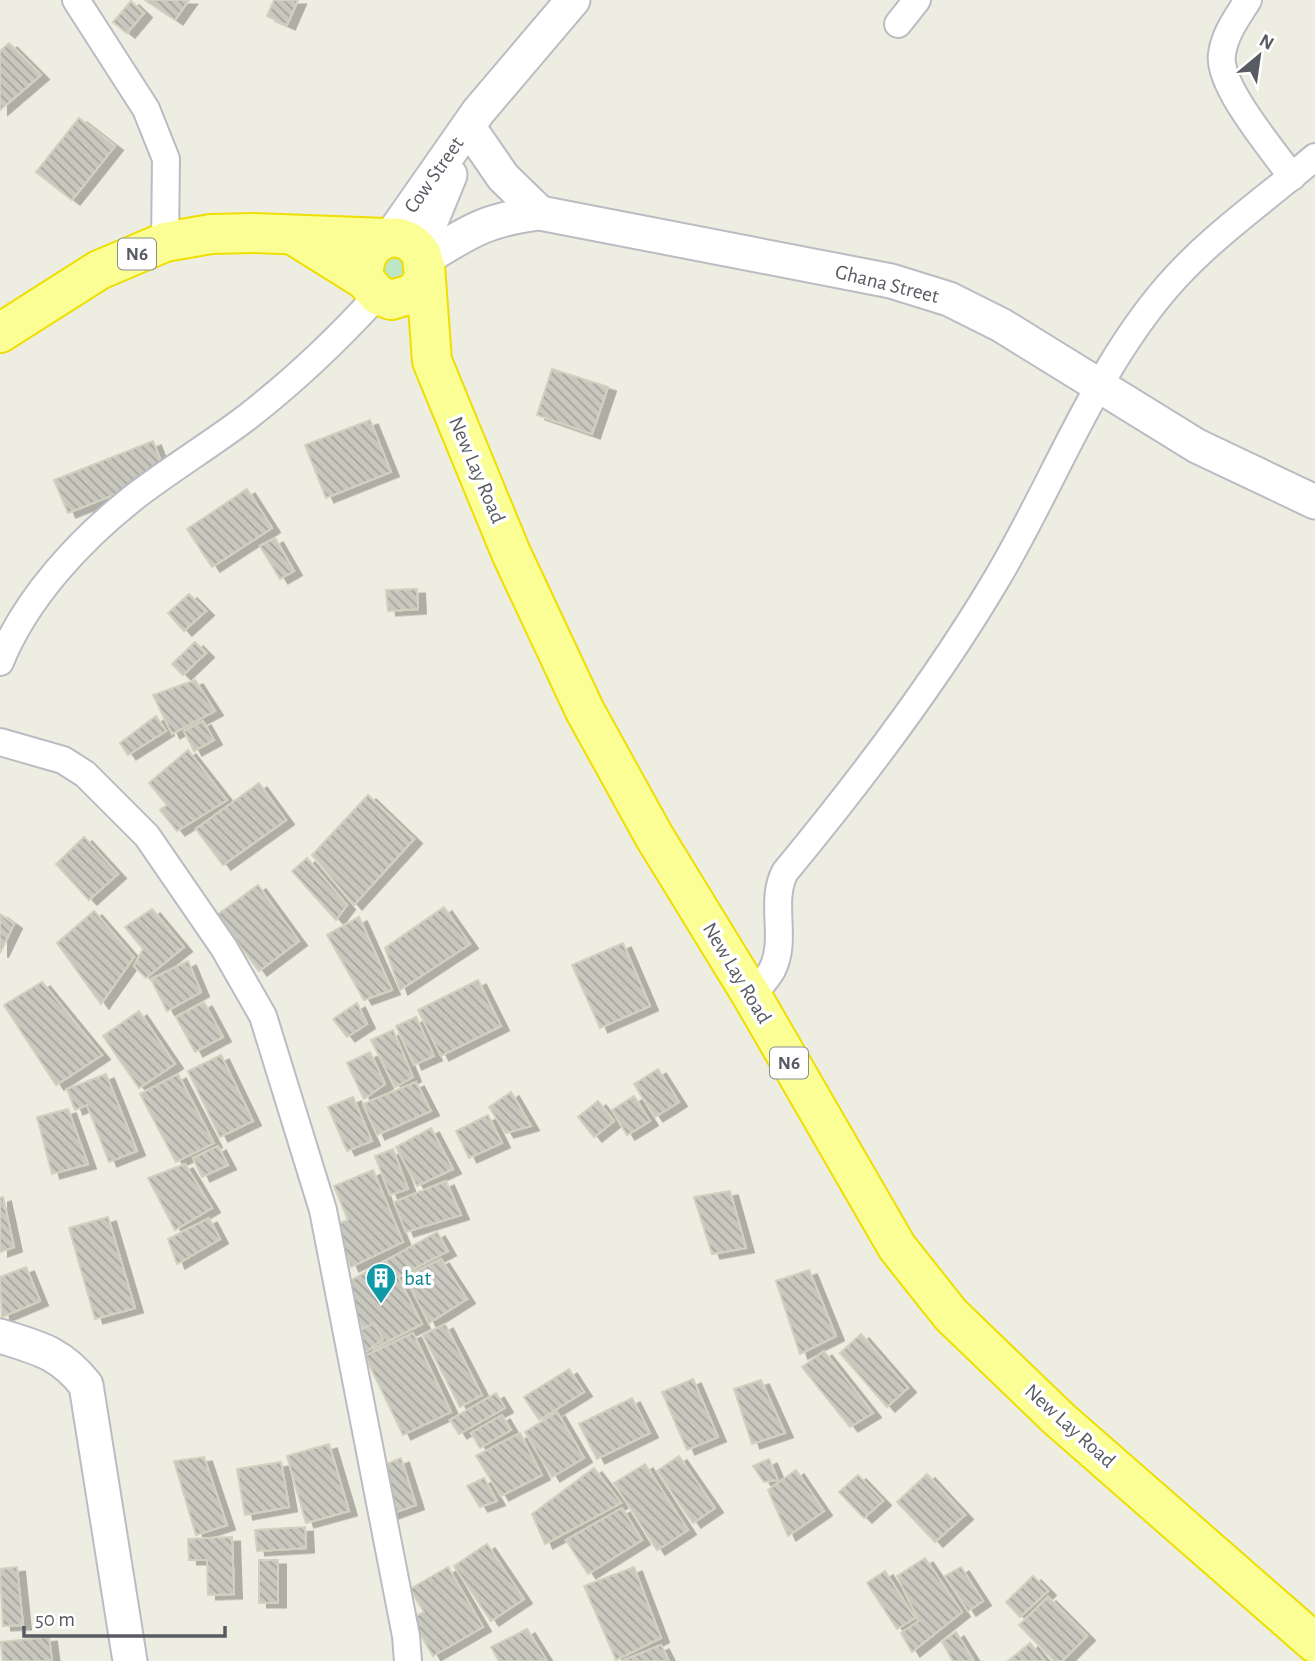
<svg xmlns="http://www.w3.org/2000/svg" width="1315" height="1661" font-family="'Alegreya Sans',sans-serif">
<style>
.grass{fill:#bce6c6}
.building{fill:url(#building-back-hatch);stroke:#d2d1bf;stroke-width:2;filter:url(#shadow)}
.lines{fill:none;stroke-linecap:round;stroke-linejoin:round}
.minor-casing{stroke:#bbbcc3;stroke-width:30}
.tertiary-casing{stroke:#bbbcc3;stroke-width:37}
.trunk-casing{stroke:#eedf00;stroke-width:42}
.minor{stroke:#fff;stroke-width:26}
.tertiary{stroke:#fff;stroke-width:33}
.trunk{stroke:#fbfe95;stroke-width:38}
.labels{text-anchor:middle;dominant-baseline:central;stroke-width:7;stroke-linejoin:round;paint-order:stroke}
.shield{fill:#fff;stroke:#8b8c92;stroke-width:2}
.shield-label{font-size:19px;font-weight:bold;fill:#595b63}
.street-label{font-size:21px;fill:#595b63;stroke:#fff}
.culture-label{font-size:21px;fill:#0d838f;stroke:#fff;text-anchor:start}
</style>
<defs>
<pattern id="building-back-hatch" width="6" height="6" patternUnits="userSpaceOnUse" patternTransform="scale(1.75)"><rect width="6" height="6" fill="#c8c8be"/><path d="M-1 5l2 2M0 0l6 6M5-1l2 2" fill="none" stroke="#a5a59e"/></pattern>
<filter id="shadow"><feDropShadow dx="8" dy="4.5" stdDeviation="0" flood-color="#0004"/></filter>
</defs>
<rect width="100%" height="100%" fill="#edede1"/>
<path class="grass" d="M388 256 402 257 407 275 391 284 379 266Z"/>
<g class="building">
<path d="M145 0H189L175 20Z"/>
<path d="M274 0H298L287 25 267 16Z"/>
<path d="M131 1 144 13 127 33 113 22Z"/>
<path d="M9 43 41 75 0 110V51Z"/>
<path d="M79 118 115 146 72 200 36 172Z"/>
<path d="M552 369 608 387 592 434 537 415Z"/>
<path d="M370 420 391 472 326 498 305 445Z"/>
<path d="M153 441 166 474 68 513 54 480Z"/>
<path d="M247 489 272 528 212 567 187 529Z"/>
<path d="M275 538 294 571 280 579 260 546Z"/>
<path d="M417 589 418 609 388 611 386 590Z"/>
<path d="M189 594 206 611 184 631 168 613Z"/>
<path d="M195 642 206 653 183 675 172 664Z"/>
<path d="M195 680 215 711 172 734 153 695Z"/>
<path d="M156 716 166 731 128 755 120 743Z"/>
<path d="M203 721 214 740 194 751 184 731Z"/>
<path d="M188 750 227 800 177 831 160 810 167 805 149 783Z"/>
<path d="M259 783 286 820 223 865 196 829Z"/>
<path d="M368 795 414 839 354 905 312 855Z"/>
<path d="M84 837 118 874 89 900 56 864Z"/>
<path d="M307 858 347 905 336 920 292 871Z"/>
<path d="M258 885 299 941 259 971 217 915Z"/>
<path d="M444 907 470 944 400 990 385 948Z"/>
<path d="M152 909 184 947 146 978 134 966 143 949 125 927Z"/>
<path d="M94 911 134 957 101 1004 57 943Z"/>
<path d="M0 914 14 924 0 953Z"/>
<path d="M359 917 392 990 364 1000 327 935Z"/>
<path d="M623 943 650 1006 600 1028 572 965Z"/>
<path d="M188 961 201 992 167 1011 151 979Z"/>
<path d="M478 980 501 1026 441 1056 418 1010Z"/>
<path d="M42 982 102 1055 56 1085 4 1005Z"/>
<path d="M204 1002 223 1037 195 1052 176 1017Z"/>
<path d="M357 1003 367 1024 347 1037 333 1019Z"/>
<path d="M139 1011 175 1064 139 1088 103 1036Z"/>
<path d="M416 1017 434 1056 414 1065 396 1026Z"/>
<path d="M393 1030 413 1077 395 1087 371 1040Z"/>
<path d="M370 1052 385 1084 364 1099 347 1063Z"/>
<path d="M221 1055 253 1121 220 1137 188 1071Z"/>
<path d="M658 1069 679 1102 655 1117 634 1084Z"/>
<path d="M106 1074 137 1151 109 1162 87 1105 75 1110 67 1089Z"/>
<path d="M178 1074 214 1143 176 1162 140 1094Z"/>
<path d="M416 1082 431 1111 377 1135 363 1104Z"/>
<path d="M511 1092 531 1126 506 1133 489 1107Z"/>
<path d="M634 1096 650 1121 627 1135 612 1110Z"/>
<path d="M353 1097 372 1141 347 1151 328 1107Z"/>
<path d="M598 1101 614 1121 594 1137 578 1117Z"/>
<path d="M68 1109 88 1164 52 1174 37 1117Z"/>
<path d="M488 1115 502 1143 469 1158 456 1131Z"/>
<path d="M431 1128 453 1169 417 1186 396 1147Z"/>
<path d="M218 1146 228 1165 202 1177 193 1158Z"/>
<path d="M393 1149 408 1189 390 1195 375 1156Z"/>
<path d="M185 1164 212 1208 175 1230 148 1178Z"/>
<path d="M373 1170 403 1242 351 1267 333 1226 348 1220 334 1186Z"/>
<path d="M446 1181 461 1215 406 1232 394 1202Z"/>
<path d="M730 1191 746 1248 712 1254 694 1197Z"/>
<path d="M3 1197 14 1247 0 1252V1198Z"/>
<path d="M108 1217 135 1308 95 1319 69 1228Z"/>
<path d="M209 1218 220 1239 177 1264 168 1239Z"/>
<path d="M437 1232 448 1251 398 1277 422 1324 373 1349 341 1286Z"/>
<path d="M441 1259 467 1299 429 1323 405 1277Z"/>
<path d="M26 1267 40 1301 2 1317 0 1277Z"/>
<path d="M809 1270 836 1336 800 1354 776 1281Z"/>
<path d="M374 1323 383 1339 360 1356 349 1336Z"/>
<path d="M445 1324 482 1395 460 1407 423 1335Z"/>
<path d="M413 1333 451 1412 403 1435 365 1356Z"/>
<path d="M861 1334 908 1388 887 1407 840 1353Z"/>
<path d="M824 1351 873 1413 850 1427 802 1367Z"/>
<path d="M569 1369 584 1392 539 1420 524 1397Z"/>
<path d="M693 1379 718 1437 687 1450 662 1392Z"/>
<path d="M761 1380 785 1433 752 1444 734 1389Z"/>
<path d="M496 1393 505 1408 459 1434 450 1420Z"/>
<path d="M632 1398 650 1433 597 1459 579 1424Z"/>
<path d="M557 1412 584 1458 552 1477 525 1432Z"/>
<path d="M502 1415 511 1430 480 1448 471 1433Z"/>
<path d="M520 1433 542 1475 501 1496 476 1456Z"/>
<path d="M329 1444 349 1511 306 1523 287 1456Z"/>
<path d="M679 1456 715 1508 693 1523 657 1471Z"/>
<path d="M204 1457 227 1525 196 1535 174 1461Z"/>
<path d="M401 1458 416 1505 391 1514 379 1467Z"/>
<path d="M769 1459 778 1480 764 1482 753 1466Z"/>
<path d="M281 1462 289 1507 245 1515 237 1469Z"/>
<path d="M645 1464 688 1530 657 1550 614 1483Z"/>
<path d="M594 1468 621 1503 545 1544 532 1514Z"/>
<path d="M796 1470 824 1511 788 1536 768 1490Z"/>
<path d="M927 1474 965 1515 935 1542 897 1502Z"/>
<path d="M858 1475 883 1501 864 1518 839 1492Z"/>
<path d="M484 1478 497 1501 480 1507 467 1486Z"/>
<path d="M622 1508 642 1540 588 1574 566 1540Z"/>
<path d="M305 1527 306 1548 257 1551 255 1530Z"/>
<path d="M232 1537 234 1594 208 1595 207 1560H189L188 1539Z"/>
<path d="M487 1544 524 1599 491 1621 454 1566Z"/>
<path d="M925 1558 962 1612 912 1652 901 1633 919 1621 897 1576Z"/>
<rect x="259" y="1560" width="19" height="43"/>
<path d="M17 1567 23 1625 3 1626 0 1569Z"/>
<path d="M448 1567 483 1627 433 1656 411 1619 424 1612 410 1589Z"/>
<path d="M634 1567 661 1638 616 1660 584 1586Z"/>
<path d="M961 1567 983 1601 968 1611 945 1576Z"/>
<path d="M885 1571 915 1618 897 1629 867 1583Z"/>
<path d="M1033 1576 1048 1591 1020 1617 1006 1602Z"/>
<path d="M1048 1597 1087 1636 1062 1661H1054L1019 1625Z"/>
<path d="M527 1629 547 1661H499L491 1647Z"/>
<path d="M956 1632 974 1661H953L942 1642Z"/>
<path d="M49 1637 52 1661H3L1 1642Z"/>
<path d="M1030 1643 1045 1661H1008Z"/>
<path d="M661 1645 669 1661H622Z"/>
</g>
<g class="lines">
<g class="minor-casing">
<g id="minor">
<path d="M76 0 146 109 166 159 165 242"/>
<path d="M1248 0C1237 18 1225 33 1222 54 1217 85 1273 150 1292 177"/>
<path d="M898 24 917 0"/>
<path d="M0 662C26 598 79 541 133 498 169 470 209 446 246 418 294 381 337 340 378 295"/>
<path d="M0 742 63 760 85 774 147 836 224 948 263 1016 323 1210 406 1636 408 1661"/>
<path d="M752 996C758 988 767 979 772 970 788 939 769 902 785 872 861 780 935 683 996 580 1054 483 1093 373 1167 287 1209 238 1266 199 1315 157"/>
</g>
</g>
<g class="tertiary-casing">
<g id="tertiary">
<path d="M470 129 503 177 540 213"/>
<path d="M390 238 478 112 573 0"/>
<path d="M419 251 450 175"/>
<path d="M423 260C470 231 484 220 540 213L891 281 949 299 1001 325 1197 446 1315 502"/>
<path d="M0 1336C38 1348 60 1352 86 1385L130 1661"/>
</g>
</g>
<g class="trunk-casing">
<g id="trunk">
<path d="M293 235 365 280 378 295 391 300 412 294 419 287 424 277 422 255C401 221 357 241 365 280"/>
<path d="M425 266 432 361 511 553 585 711 654 836 752 996 897 1247 951 1315 1059 1419 1315 1643"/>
<path d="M0 333 99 270 165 242 211 234 254 233 386 238"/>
</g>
</g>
<use href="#minor" class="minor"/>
<use href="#tertiary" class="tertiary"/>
<use href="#trunk" class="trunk"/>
</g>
<defs>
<g id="building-pin" transform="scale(1.575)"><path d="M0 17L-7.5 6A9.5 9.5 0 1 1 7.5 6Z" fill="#0f9aa8" stroke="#fff"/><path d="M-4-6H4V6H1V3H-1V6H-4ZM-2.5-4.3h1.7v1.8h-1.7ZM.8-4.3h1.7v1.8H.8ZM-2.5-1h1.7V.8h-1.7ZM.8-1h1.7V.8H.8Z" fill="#fff"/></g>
</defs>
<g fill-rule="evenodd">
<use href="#building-pin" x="381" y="1278"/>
</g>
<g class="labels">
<g class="shield">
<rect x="118" y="238.5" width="38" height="31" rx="5"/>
<rect x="770" y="1047.5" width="38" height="31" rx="5"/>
</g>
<g class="shield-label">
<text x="137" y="254">N6</text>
<text x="789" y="1063">N6</text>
</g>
<g class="street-label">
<text transform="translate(434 175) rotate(-55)">Cow Street</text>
<text transform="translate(887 284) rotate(14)">Ghana Street</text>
<text transform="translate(477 470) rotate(67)">New Lay Road</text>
<text transform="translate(737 973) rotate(59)">New Lay Road</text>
<text transform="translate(1070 1426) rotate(42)">New Lay Road</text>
</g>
<g class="culture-label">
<text x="404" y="1278">bat</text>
</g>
</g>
<g transform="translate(1259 56) rotate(29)" stroke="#ffffff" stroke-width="5" paint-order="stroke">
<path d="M0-5L12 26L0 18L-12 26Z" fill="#595b63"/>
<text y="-10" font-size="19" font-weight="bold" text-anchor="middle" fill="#595b63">N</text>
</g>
<path d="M24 1626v10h201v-10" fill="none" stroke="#595b63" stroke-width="3.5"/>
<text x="35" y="1626" font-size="21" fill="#595b63" stroke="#ffffff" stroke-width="5" paint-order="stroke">50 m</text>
</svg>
